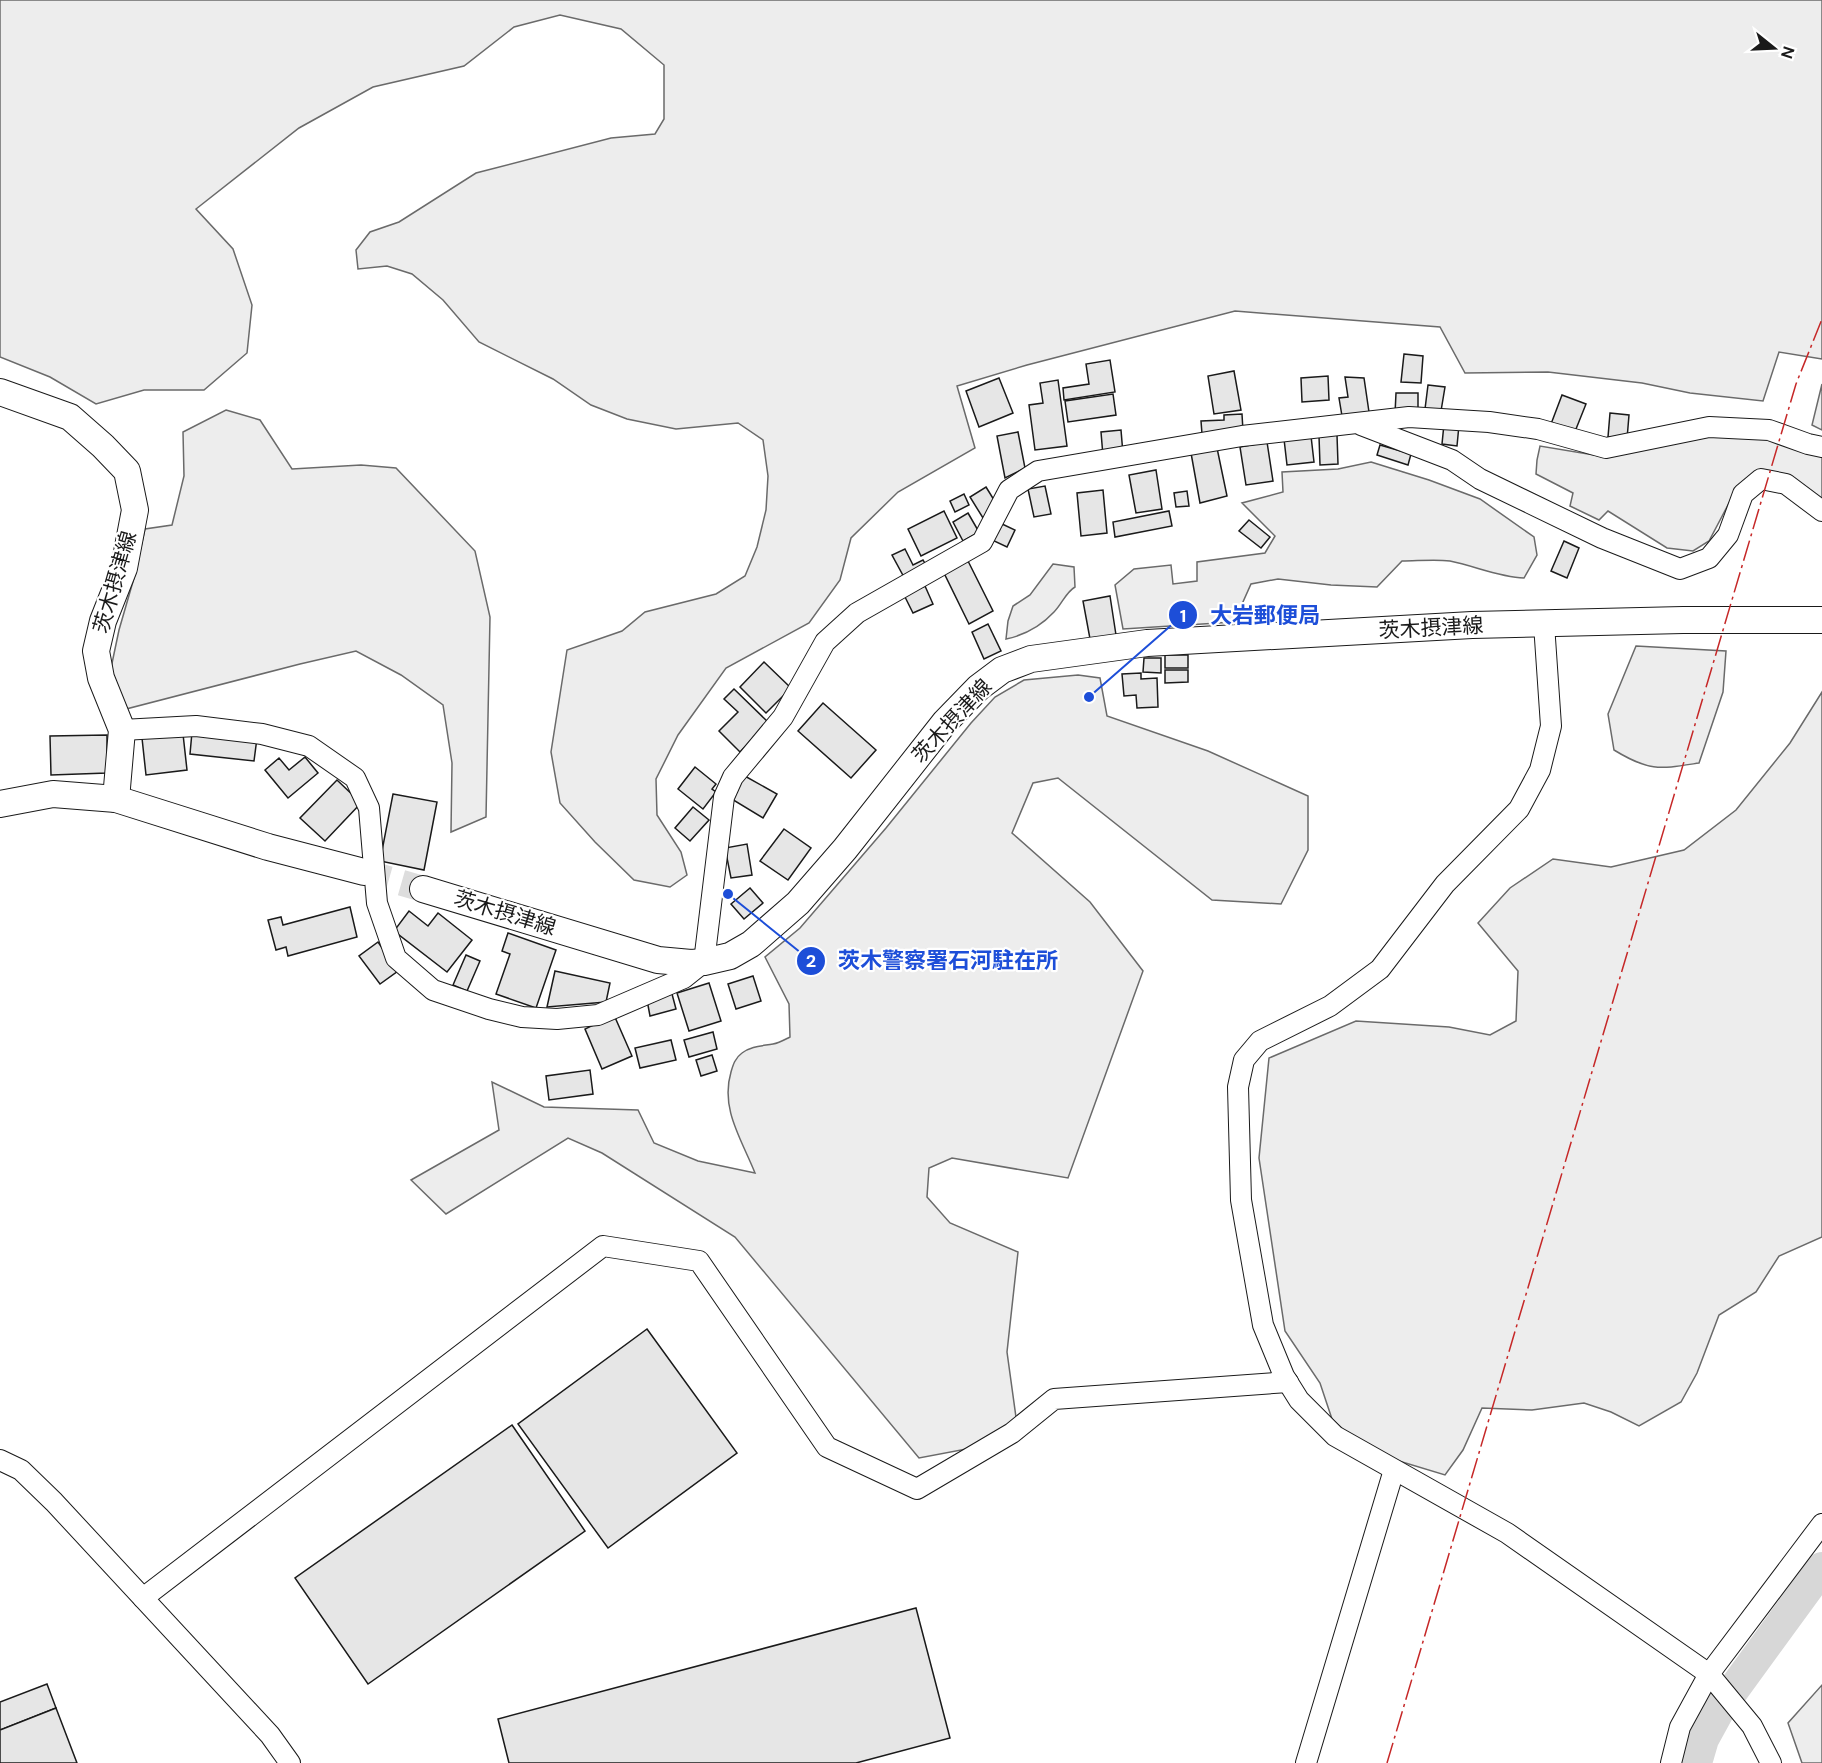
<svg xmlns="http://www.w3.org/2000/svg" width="1822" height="1763" font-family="'DM Sans','Noto Sans JP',sans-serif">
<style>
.green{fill:#ededed;stroke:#6a6a6a;stroke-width:1.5}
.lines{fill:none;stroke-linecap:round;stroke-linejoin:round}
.river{stroke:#d7d7d7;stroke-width:32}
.building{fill:#e6e6e6;stroke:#1a1a1a;stroke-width:1.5}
.major-tunnel{stroke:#ddd;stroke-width:26;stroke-dasharray:26 13;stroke-linecap:butt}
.minor-casing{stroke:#1a1a1a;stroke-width:22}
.major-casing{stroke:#1a1a1a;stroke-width:28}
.minor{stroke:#fff;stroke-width:20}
.major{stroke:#fff;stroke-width:26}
.power{stroke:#c62828;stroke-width:1.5;stroke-dasharray:21 4.5 3 4.5;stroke-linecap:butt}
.labels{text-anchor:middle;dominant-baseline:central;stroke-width:4.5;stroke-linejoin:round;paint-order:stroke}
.street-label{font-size:21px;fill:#1a1a1a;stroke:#fff}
.leader{fill:none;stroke:#1d4ed8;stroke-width:2}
.callout-dot{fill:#1d4ed8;stroke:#fff;stroke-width:2}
.mark-label{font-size:18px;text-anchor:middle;font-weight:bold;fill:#fff}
.callout-label{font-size:22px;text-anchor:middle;font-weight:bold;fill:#1d4ed8;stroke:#fff;stroke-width:4.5;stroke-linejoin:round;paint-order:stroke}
</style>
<rect width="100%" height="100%" fill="#fff"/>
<g class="green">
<path d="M0 0H1822V359L1779 352 1763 401 1690 393 1642 383 1548 372 1465 373 1440 327 1235 311 1027 365 957 386 975 448 898 492 851 538 840 580 809 623 726 668 678 735 656 779 657 815 681 852 687 875 670 887 634 880 595 842 560 803 551 752 567 650 622 631 645 612 716 594 745 576 757 547 766 510 768 476 763 440 738 423 676 429 627 419 591 405 553 379 479 342 443 300 412 274 387 266 358 269 356 250 370 232 399 222 476 173 611 138 655 134 664 119V65L621 29 560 15 514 27 464 66 373 87 299 128 196 209 233 249 252 305 247 353 204 390H144L96 404 50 377 0 357Z"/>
<path d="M1822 384V430L1812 425Z"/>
<path d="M226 410 260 420 292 469 361 465 396 468 475 551 490 617 486 817 451 832 452 763 443 705 401 675 356 651 300 664 126 709 111 668 119 630 134 578 145 529 172 525 184 476 183 432Z"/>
<path d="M1707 433 1765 438 1822 453V502L1788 478 1738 486 1709 541 1693 551 1667 548 1608 511 1599 520 1570 506 1573 493 1536 474 1537 460 1540 446 1600 456Z"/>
<path d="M1371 462 1429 480 1480 499 1534 537 1537 555 1524 578C1499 577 1475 566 1450 561 1435 559 1417 561 1402 561L1377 587 1331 585 1278 579 1251 584 1234 622 1123 629 1115 585 1134 569 1171 565 1173 584 1197 581V562L1265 553 1275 536 1242 503 1283 492 1282 472 1338 469Z"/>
<path d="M1053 564 1074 567 1075 587C1066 592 1062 604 1054 612 1041 626 1025 635 1006 639L1008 621 1013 606 1030 595Z"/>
<path d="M1636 646 1726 651 1723 692 1699 763C1660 769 1650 772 1614 750L1608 714Z"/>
<path d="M1078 675 1100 678 1107 716 1208 751 1308 796V850L1281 904 1212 900 1058 778 1033 783 1012 833 1090 902 1143 971 1068 1178 952 1158 929 1168 927 1197 950 1223 1018 1252 1007 1352 1019 1439 919 1458 735 1237 602 1153 568 1138 446 1214 411 1180 499 1130 492 1082 544 1107 638 1110 654 1143 698 1161 755 1173C742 1140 720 1109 731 1072 733 1065 735 1058 742 1053 751 1046 762 1046 773 1044 779 1043 784 1040 790 1037L789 1004 765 957 800 928 886 828 971 723 995 697 1024 680Z"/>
<path d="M1822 692V1237L1779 1256 1756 1292 1719 1315 1697 1373 1681 1402 1639 1426 1611 1412 1584 1403 1532 1410 1482 1408 1463 1450 1445 1475 1366 1451 1332 1419 1320 1383 1285 1331 1259 1158 1269 1058 1356 1021 1449 1027 1490 1035 1516 1021 1518 971 1478 923 1510 888 1553 859 1611 867 1684 850 1736 810 1790 743Z"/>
<path d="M1822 1685V1763H1802L1788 1723Z"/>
</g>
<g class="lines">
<path class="river" d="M1696 1763 1703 1739 1720 1708 1822 1568"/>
</g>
<g class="building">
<path d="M1404 354 1423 356 1421 383 1401 382Z"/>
<path d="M1110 360 1115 392 1064 400 1063 388 1089 384 1086 364Z"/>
<path d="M1234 371 1241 410 1214 414 1208 376Z"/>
<path d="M1328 376 1329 400 1302 402 1301 378Z"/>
<path d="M1345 377 1364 378 1369 412 1342 416 1339 398 1348 397Z"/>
<path d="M999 378 1013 413 979 427 966 391Z"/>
<path d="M1058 380 1067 446 1035 450 1029 405 1043 403 1040 383Z"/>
<path d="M1428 385 1445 387 1441 411 1425 409Z"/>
<path d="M1396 393H1418V414H1395Z"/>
<path d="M1113 394 1116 415 1068 422 1065 401Z"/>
<path d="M1562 395 1586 404 1574 434 1551 424Z"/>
<path d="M1610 413 1629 415 1627 439 1608 437Z"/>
<path d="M1242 414 1243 431 1202 434 1201 421 1224 420V415Z"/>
<path d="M1444 424 1459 425 1457 446 1442 444Z"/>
<path d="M1121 430 1123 454 1103 456 1101 432Z"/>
<path d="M1018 432 1025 468 1005 478 997 436Z"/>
<path d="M1337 435 1338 464 1320 465 1319 436Z"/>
<path d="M1311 436 1314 462 1287 465 1284 439Z"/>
<path d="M1267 442 1273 481 1246 485 1240 447Z"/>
<path d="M1380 445 1411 454 1408 465 1377 455Z"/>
<path d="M1217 448 1227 496 1200 503 1191 453Z"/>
<path d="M1156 470 1162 509 1136 513 1129 475Z"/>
<path d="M1045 486 1051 514 1034 517 1028 489Z"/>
<path d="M986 487 999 508 983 518 970 497Z"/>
<path d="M1103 490 1107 533 1081 536 1077 493Z"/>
<path d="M1187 491 1189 506 1176 507 1174 493Z"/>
<path d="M964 494 969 505 955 512 950 501Z"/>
<path d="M944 511 957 538 921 556 908 529Z"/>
<path d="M1169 511 1172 526 1115 537 1113 522Z"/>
<path d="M968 513 979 532 963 541 953 522Z"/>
<path d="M1249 520 1270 537 1261 548 1239 531Z"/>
<path d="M1000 523 1015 530 1007 547 992 540Z"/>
<path d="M1564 541 1579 548 1567 578 1551 571Z"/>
<path d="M905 549 913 565 923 560 927 567 905 579 892 555Z"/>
<path d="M968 561 993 611 969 624 944 573Z"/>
<path d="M925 586 933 604 913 613 904 595Z"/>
<path d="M1110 596 1116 635 1090 639 1083 601Z"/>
<path d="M988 624 1001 651 984 659 972 632Z"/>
<rect x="1165" y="655" width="23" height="13"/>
<path d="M1144 658H1161V673L1143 672Z"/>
<path d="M764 662 791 688 766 713 740 687Z"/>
<path d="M1165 670H1188V682L1165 683Z"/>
<path d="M1141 673V679L1157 678 1158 707 1137 708 1136 695 1124 696 1122 674Z"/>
<path d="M734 689 768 722 740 752 719 731 738 712 724 699Z"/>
<path d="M823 703 876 750 851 778 798 731Z"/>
<path d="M192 732 257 738 254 761 190 754Z"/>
<path d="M183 734 187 770 146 775 142 738Z"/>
<path d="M107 735V773L51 775 50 736Z"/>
<path d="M305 757 318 773 288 798 265 770 279 758 289 770Z"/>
<path d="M695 767 716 784 712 789 716 792 703 809 678 789Z"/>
<path d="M743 775 777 794 763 818 730 798Z"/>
<path d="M337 780 361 803 325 841 300 818Z"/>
<path d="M393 794 437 802 424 870 380 861Z"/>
<path d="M693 807 709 820 690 841 675 828Z"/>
<path d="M784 829 811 848 788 880 760 861Z"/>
<path d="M747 844 752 875 731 878 725 848Z"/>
<path d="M750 888 763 903 744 919 731 904Z"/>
<path d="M350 907 357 937 288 956 286 947 276 950 268 920 281 917 283 925Z"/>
<path d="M409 911 428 926 438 913 472 940 447 972 394 931Z"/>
<path d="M508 933 556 950 536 1008 496 994 510 954 502 951Z"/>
<path d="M378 942 398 971 380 984 359 956Z"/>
<path d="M466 955 480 961 467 991 453 985Z"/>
<path d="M555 971 610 983 606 1002 547 1007Z"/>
<path d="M753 976 761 1001 736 1009 728 984Z"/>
<path d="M709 983 721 1021 689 1031 677 993Z"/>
<path d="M672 994 676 1009 650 1016 647 1000Z"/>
<path d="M614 1015 632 1056 602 1069 585 1029Z"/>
<path d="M713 1032 717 1049 689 1057 684 1040Z"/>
<path d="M671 1040 676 1060 640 1068 635 1048Z"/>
<path d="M712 1055 717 1071 701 1076 696 1060Z"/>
<path d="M590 1070 593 1094 549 1100 546 1076Z"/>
<path d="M647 1329 737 1453 608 1548 518 1424Z"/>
<path d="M512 1425 585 1531 368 1684 295 1578Z"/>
<path d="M916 1608 950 1738 856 1763H509L498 1719Z"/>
<path d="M47 1684 56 1708 0 1730V1702Z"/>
<path d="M56 1708 77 1763H0V1730Z"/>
</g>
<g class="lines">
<path class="major-tunnel" d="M364 872 423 889"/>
<g class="minor-casing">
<g id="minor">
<path d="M1361 425 1452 460 1480 479 1602 538 1680 569 1709 558 1728 535 1743 494 1761 479 1786 484 1822 511"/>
<path d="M1544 624 1551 726 1540 770 1519 809 1445 884 1380 969 1330 1006 1260 1041 1244 1060 1238 1087 1241 1200 1263 1325 1284 1376 1299 1400 1335 1436 1507 1533 1709 1674 1752 1726 1771 1763"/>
<path d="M122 730 196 726 262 734 309 746 355 778 369 808 377 903 396 958 433 990 489 1009 522 1017 557 1019 598 1015 684 978 704 962 724 797 733 777 783 717 825 642 857 613 982 542 1009 490 1038 471 1242 436 1409 417 1489 422 1538 429 1606 448 1709 427 1769 430 1808 444 1822 447"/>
<path d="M0 1460 21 1470 54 1502 270 1735 290 1763"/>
<path d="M143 1598 603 1246 699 1261 827 1447 917 1489 1012 1433 1054 1399 1288 1382"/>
<path d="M1306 1763 1394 1470"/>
<path d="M1671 1763 1680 1727 1709 1674 1822 1524"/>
</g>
</g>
<g class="major-casing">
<g id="major">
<path d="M0 392 70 417 103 446 127 471 135 510 124 568 103 621 96 651 101 678 122 730 116 799"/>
<path d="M0 804 53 794 116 799 268 847 364 872"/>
<path d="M423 889 658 960 691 963 704 962 730 956 751 944 798 903 845 849 945 722 978 688 1002 670 1031 659 1147 643 1472 625 1683 620H1822"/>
</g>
</g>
<use href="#minor" class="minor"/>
<use href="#major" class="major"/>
<path class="power" d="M1387 1763 1796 384 1822 319"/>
</g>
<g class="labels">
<g class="street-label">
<text transform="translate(115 582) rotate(-74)">茨木摂津線</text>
<text transform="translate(1431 628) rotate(-3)">茨木摂津線</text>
<text transform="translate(952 721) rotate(-47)">茨木摂津線</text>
<text transform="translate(505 913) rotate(17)">茨木摂津線</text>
</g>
</g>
<path class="leader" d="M1089 697L1183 615M728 894L811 961"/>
<g class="callout-dot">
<circle cx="1089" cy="697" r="6"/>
<circle cx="728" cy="894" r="6"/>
<circle cx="1183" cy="615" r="15"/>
<circle cx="811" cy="961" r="15"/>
</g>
<g class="mark-label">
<text x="1183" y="622">1</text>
<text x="811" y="967">2</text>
</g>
<g class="callout-label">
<text x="1265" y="623">大岩郵便局</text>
<text x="948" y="968">茨木警察署石河駐在所</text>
</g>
<g transform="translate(1774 48) rotate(108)" stroke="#ffffff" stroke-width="4.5" paint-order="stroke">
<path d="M0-4.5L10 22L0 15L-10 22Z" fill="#1a1a1a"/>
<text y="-9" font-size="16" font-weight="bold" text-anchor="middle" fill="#1a1a1a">N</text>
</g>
</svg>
